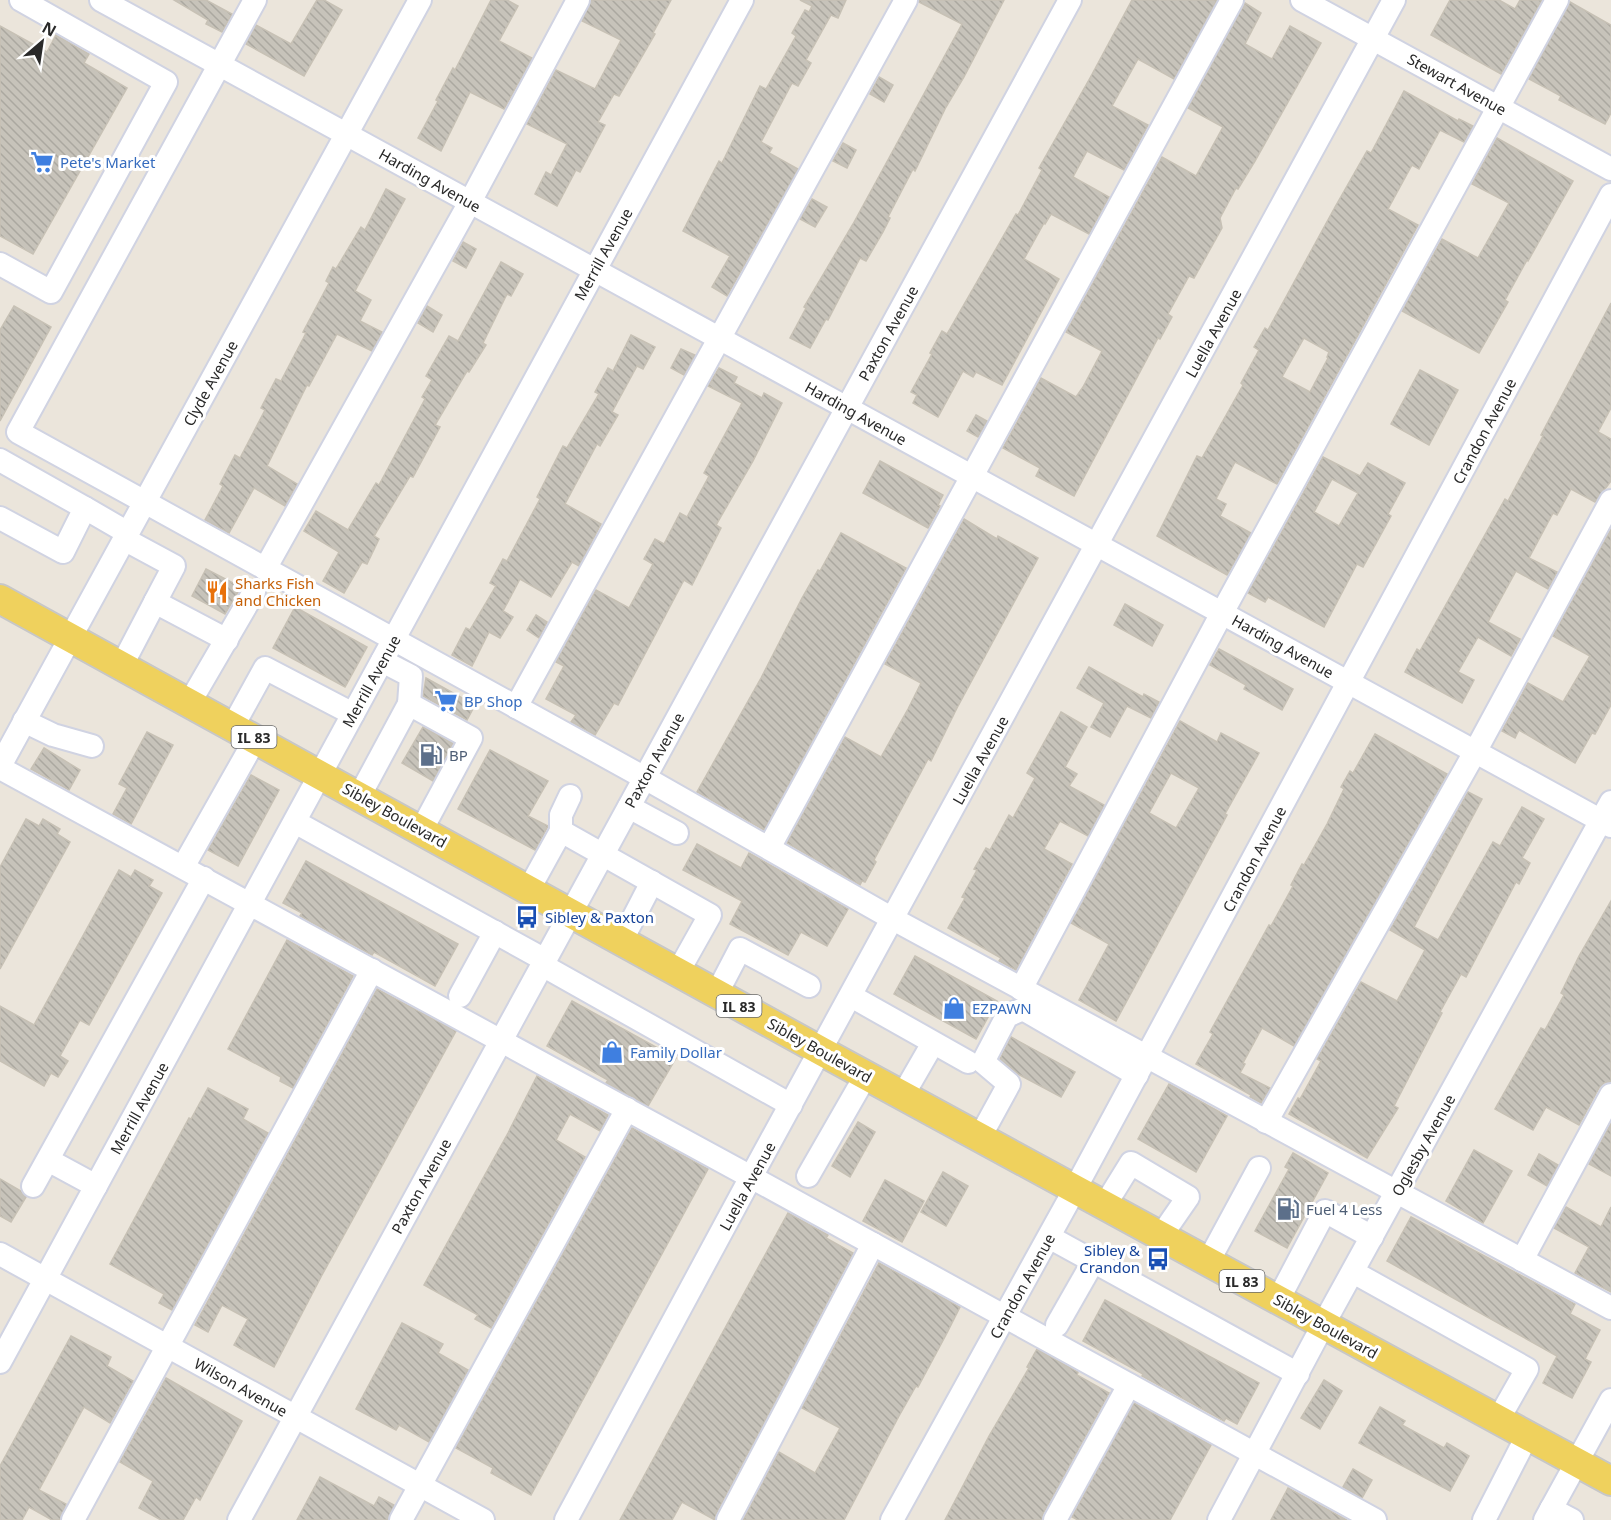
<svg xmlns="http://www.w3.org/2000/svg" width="1611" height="1520" font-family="'Noto Sans',sans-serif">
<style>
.building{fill:url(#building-back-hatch);stroke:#c7c1b5;stroke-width:1.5;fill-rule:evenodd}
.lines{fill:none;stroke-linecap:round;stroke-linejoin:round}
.minor-casing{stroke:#d0d3e2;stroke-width:26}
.major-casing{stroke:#c7c7c7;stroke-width:32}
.minor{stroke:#fff;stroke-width:22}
.major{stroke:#efd15d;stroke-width:28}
.labels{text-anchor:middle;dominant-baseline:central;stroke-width:6;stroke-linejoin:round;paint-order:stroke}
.shield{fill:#fff;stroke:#696969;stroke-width:1.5}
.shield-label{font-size:14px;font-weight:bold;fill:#292929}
.street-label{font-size:15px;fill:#292929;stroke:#fff}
.shop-label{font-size:15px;fill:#366cbe;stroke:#fff;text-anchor:start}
.food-label{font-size:15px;fill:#c56008;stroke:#fff;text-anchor:start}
.service-label{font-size:15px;fill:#4e5e75;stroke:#fff;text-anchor:start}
.transit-label{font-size:15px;fill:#164399;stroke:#fff;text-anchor:start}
</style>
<defs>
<pattern id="building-back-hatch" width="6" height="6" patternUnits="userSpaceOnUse" patternTransform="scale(1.5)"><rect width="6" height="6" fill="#c7c3ba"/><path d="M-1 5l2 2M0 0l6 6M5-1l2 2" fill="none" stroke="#aba8a0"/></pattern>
</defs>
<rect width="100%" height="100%" fill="#ebe5db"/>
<g class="building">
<path d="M174 0H206L232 14 222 32 206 24 208 20Z"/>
<path d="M317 0H324L342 10 304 76 246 44 256 25 291 44Z"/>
<path d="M491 0H507L518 6 499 41 532 58 504 109 470 92 441 151 418 138 438 101 436 100 453 68 455 70Z"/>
<path d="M591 0H671L653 33 655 34 619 96 614 94 598 122 605 125 580 172 576 170 557 206 535 194 546 172 551 175 567 144 527 124 556 70 595 89 621 40 582 21Z"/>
<path d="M800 0H846L838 18 831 15 806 60 811 63 798 86 792 83 761 142 772 148 769 153 798 169 727 296 712 287 730 256 683 231 719 161 722 163 760 86 766 89 796 36 792 33 805 10 809 12 812 6Z"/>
<path d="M919 0H1004L964 77 946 107 915 171 913 169 888 217 890 218 883 232 866 261 860 258 828 320 826 319 810 348 790 338 806 308 804 307 853 224 962 24 919 2Z"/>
<path d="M1132 0H1217L1174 79 1138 59 1112 106 1148 125 1124 170 1087 151 1073 177 1109 197 1089 234 1051 214 1045 224 1044 223 1024 259 1059 279 1002 385 976 372 973 377 963 371 938 417 913 403 917 395 911 392 932 354 930 353 942 331 947 334 1016 214 1018 215 1042 170 1039 168 1090 78Z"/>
<path d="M1450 0H1499L1515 9 1520 0H1542L1501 74 1431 35Z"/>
<path d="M1570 2 1611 25V113L1605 124 1559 100 1561 96 1529 79Z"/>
<path d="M1245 3 1261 13 1245 44 1272 59 1290 26 1321 43 1255 161 1238 189 1236 188 1220 218 1222 228 1194 278 1189 276 1168 314 1172 317 1160 339 1158 338 1074 496 1036 476 1040 468 1003 448 1041 378 1076 397 1083 387 1102 351 1066 332 1162 157 1196 176 1223 127 1188 108Z"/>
<path d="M0 26 47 52 56 35 89 54 84 63 127 88 33 254 0 236Z"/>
<path d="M879 77 893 85 884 102 870 94Z"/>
<path d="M1404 91 1458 121 1459 119 1473 126 1464 142 1440 130 1419 169 1412 165 1388 209 1418 225 1277 484 1235 462 1216 499 1226 504 1220 516 1251 533 1227 575 1157 536 1197 456 1202 458 1243 385 1241 383 1259 350 1254 347 1265 328 1268 330 1335 207 1367 151 1371 153ZM1304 338 1329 352 1327 357 1328 358 1310 392 1282 377Z"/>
<path d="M1497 138 1573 181 1528 261 1527 260 1505 300 1508 302 1479 353 1402 311 1442 239 1478 258 1509 203 1472 184Z"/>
<path d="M843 143 856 150 847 168 833 161Z"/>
<path d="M386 189 405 199 355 291 371 300 360 321 382 332 372 351 337 334 309 386 307 385 267 466 297 484 285 506 254 488 229 533 205 520 223 486 220 484 235 455 240 458 265 410 261 408 276 379 281 381 306 333 303 332 329 283 326 281 333 267 336 269 361 227 365 230Z"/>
<path d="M812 199 827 207 815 227 800 219Z"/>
<path d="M463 242 476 249 466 268 453 261Z"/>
<path d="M501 262 523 274 511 296 507 294 483 343 486 345 469 372 467 371 435 425 440 427 413 477 410 476 374 536 379 539 367 564 362 562 344 593 323 581 339 552 304 531 316 511 348 530 376 483 379 485 425 399 422 397 432 380 426 376 449 336 458 341Z"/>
<path d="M1611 303V408L1598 432 1611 439V481L1595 502 1571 489 1557 515 1553 513 1529 558 1557 572 1548 589 1516 571 1488 622 1520 639 1511 656 1478 637 1458 672 1474 680 1462 703 1405 672 1417 649 1420 651 1505 499 1508 501 1543 436 1541 435Z"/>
<path d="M14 306 51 327 0 421V330Z"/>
<path d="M427 306 442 315 433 332 418 323Z"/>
<path d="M631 335 655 347 643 369 637 366 612 412 618 415 600 446 597 444 565 504 601 524 579 566 572 562 551 597 520 579 503 611 513 617 500 638 489 632 472 666 452 655 466 628 470 630 496 586 490 583 503 559 507 561 540 499 537 497 563 446 567 448 599 394 595 392 608 368 613 371Z"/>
<path d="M681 349 695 355 684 375 671 368Z"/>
<path d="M719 368 737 377 734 383 762 398 764 393 782 403 753 461 716 525 721 528 692 585 684 580 618 705 614 703 595 735 571 722 576 715 546 699 564 666 556 662 596 590 629 608 653 564 644 559 655 539 664 544 680 513 687 517 709 476 704 473 742 403 708 386Z"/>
<path d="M1420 370 1458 390 1429 445 1391 424Z"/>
<path d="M976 415 987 421 978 437 967 431Z"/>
<path d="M1323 457 1360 476 1368 463 1405 483 1388 514 1391 516 1363 567 1357 564 1324 627 1268 597 1265 602 1248 593ZM1332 479 1358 493 1339 526 1314 512Z"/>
<path d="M880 461 943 495 938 505 940 506 928 528 863 493Z"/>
<path d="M964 519 997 539 998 536 1038 558 957 708 931 761 928 759 874 860 876 862 865 882 862 881 860 885 787 843 845 737 881 757 908 709 921 683 885 664Z"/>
<path d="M1611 529V705L1595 734 1592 733 1575 763 1519 730 1515 738 1502 731 1528 683 1563 702 1590 656 1553 636Z"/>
<path d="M841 533 906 568 764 830 697 792 761 678 802 598 818 570 820 571Z"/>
<path d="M206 569 241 587 225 614 192 596Z"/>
<path d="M1125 604 1163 625 1152 646 1114 625Z"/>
<path d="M295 607 367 647 345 687 273 648Z"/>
<path d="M536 615 547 622 539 638 527 630Z"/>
<path d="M1219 649 1293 689 1282 710 1244 689 1246 685 1210 665Z"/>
<path d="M1089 667 1143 697 1144 694 1159 702 1151 718 1127 706 1110 737 1091 727 1104 703 1077 688Z"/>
<path d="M426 678 475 705 467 720 423 696Z"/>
<path d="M1061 712 1087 727 1065 767 1077 774 1069 786 1104 805 1088 836 1060 821 1044 849 1072 864 1016 970 999 961 1001 958 948 928 965 898 962 897 977 870 974 869 986 848 990 850 1009 815 1013 818 1035 778 1027 773Z"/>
<path d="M1180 721 1217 742 1221 733 1259 753 1225 814 1227 815 1116 1021 1079 1000 1109 944 1071 923ZM1171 773 1199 788 1176 828 1149 813Z"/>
<path d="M423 727 453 743 433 781 402 763Z"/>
<path d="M147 732 173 745 131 824 113 814 127 788 119 784Z"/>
<path d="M1375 734 1447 774 1294 1046 1262 1028 1243 1063 1245 1064 1240 1073 1270 1088 1261 1103 1250 1097 1251 1095 1196 1064 1213 1034 1210 1032 1269 925 1271 926 1293 886 1291 885 1302 864 1304 865 1327 824 1342 793 1344 789 1341 787 1350 771 1353 773Z"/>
<path d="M44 748 80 770 69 790 31 769Z"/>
<path d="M490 750 548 781 528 816 548 826 535 850 458 809Z"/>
<path d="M251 775 279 790 238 866 208 850Z"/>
<path d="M1468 792 1482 799 1414 927 1438 940 1493 842 1500 846 1522 807 1544 819 1522 858 1530 863 1519 884 1516 882 1466 977 1461 974 1440 1012 1442 1013 1394 1106 1398 1108 1367 1158 1289 1114 1298 1098 1300 1099 1321 1061 1317 1059 1361 982 1397 1001 1425 950 1390 930Z"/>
<path d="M26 819 39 826 43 819 60 829 57 834 70 842 0 969V867Z"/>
<path d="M697 844 741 868 749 853 848 909 827 946 801 932 788 955 730 924 742 901 683 870Z"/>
<path d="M306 861 458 944 435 986 374 952 372 955 300 916 302 913 283 903Z"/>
<path d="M119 870 131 877 135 870 153 880 149 886 162 893 89 1025 80 1020 60 1056 68 1061 58 1077 51 1073 44 1086 0 1061V1006L34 1025Z"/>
<path d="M1611 901V1082L1604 1083 1599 1088 1579 1125 1546 1107 1533 1130 1495 1109 1541 1028 1545 1030 1564 995 1561 993 1579 956Z"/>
<path d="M287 940 353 976 293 1088 280 1081 281 1077 228 1049Z"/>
<path d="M915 956 997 1001 976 1039 894 994Z"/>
<path d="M377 989 456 1031 322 1275 274 1367 234 1345 248 1319 222 1305 208 1332 195 1325Z"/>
<path d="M572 1001 676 1058 648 1106 606 1083 608 1080 547 1046Z"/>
<path d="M1011 1037 1075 1072 1061 1097 1018 1074 1000 1059Z"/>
<path d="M537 1076 608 1115 600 1131 570 1114 556 1140 585 1157 491 1328 475 1319 478 1315 424 1285 508 1133Z"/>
<path d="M1169 1084 1227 1116 1196 1172 1138 1139Z"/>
<path d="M208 1088 248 1109 243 1119 268 1133 172 1310 159 1303 164 1294 110 1264 189 1118 191 1119Z"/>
<path d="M858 1122 875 1132 850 1177 832 1166Z"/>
<path d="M1611 1123V1176L1589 1164Z"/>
<path d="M632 1128 708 1169 531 1495 491 1473 493 1468 456 1448Z"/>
<path d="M1474 1150 1512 1171 1483 1223 1446 1201Z"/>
<path d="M1293 1153 1328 1173 1287 1248 1255 1231 1289 1169 1285 1167Z"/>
<path d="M1539 1154 1558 1165 1547 1186 1528 1175Z"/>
<path d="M943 1172 968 1186 946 1226 921 1212Z"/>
<path d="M0 1179 21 1191 26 1197 11 1222 0 1216Z"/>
<path d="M885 1180 924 1201 902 1242 863 1221Z"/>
<path d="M1566 1207 1601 1227 1611 1207V1292L1575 1273 1589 1247 1554 1228Z"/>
<path d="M788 1213 828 1235 826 1238 853 1253 716 1514 715 1520 682 1502 672 1520H620Z"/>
<path d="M1411 1217 1575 1304 1570 1314 1600 1330 1585 1359 1591 1362 1572 1398 1543 1383 1557 1356 1387 1261Z"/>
<path d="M879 1263 960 1307 947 1333 918 1387 916 1386 899 1416 844 1520H743L779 1452 815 1473 840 1428 802 1408Z"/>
<path d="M1105 1300 1259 1383 1237 1424 1226 1418 1224 1421 1142 1376 1143 1374 1083 1341Z"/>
<path d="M402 1323 443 1344 438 1353 468 1370 429 1442 399 1425 396 1430 356 1409Z"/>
<path d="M71 1336 111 1357 107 1366 133 1381 110 1423 84 1407 39 1490 66 1504 60 1520H52L29 1507 22 1520H0V1466Z"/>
<path d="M1037 1349 1078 1372 1077 1375 1109 1393 1043 1514 1042 1520H945L989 1436 1029 1368 1027 1367Z"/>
<path d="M166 1378 242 1421 200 1500 196 1497 183 1520H161L139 1508 153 1481 120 1462Z"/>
<path d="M1324 1380 1342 1391 1320 1429 1301 1418Z"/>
<path d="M1134 1403 1211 1445 1170 1520H1078L1072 1517Z"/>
<path d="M1380 1407 1405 1421 1402 1425 1444 1448 1447 1443 1469 1456 1450 1491 1359 1443Z"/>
<path d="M1353 1469 1372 1480 1362 1498 1343 1487Z"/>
<path d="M320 1477 374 1506 379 1497 394 1505 388 1520H297Z"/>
<path d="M1288 1488 1347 1520H1271Z"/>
</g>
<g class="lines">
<g class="minor-casing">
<g id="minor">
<path d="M101 0 1611 826"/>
<path d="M255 0 18 432 645 778 893 919 1611 1308"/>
<path d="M1302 0 1611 169"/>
<path d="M0 264 51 292 166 82 21 0"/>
<path d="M0 460 85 508 63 552 0 518"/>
<path d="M85 508 128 533"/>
<path d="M124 539 174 566 155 602"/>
<path d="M265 569 470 202 578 0"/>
<path d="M382 661 411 676 409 704"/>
<path d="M122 665 155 602 227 640"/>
<path d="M190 702 254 592"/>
<path d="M516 707 906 0"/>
<path d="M24 721 53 735 92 746"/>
<path d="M233 726 265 668 353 714"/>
<path d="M0 766 420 0"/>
<path d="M0 768 751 1177 1375 1520"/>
<path d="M360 795 409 704 471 738 422 829"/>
<path d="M629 807 677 833"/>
<path d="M295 822 545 960"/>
<path d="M561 831V815L570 796"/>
<path d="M769 848 1232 0"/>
<path d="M183 867 256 738"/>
<path d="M529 889 561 831 710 915 678 972"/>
<path d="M622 940 652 882"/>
<path d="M542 965 791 1105"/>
<path d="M1021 989 1222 613 1557 0"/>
<path d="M717 993 740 949 809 986"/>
<path d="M460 996 495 932"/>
<path d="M851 996 968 1062"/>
<path d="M903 1095 933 1043"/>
<path d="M1266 1122 1475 752 1611 501"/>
<path d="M980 1137 1009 1084 983 1062 1007 1016 1023 1009 1137 1075"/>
<path d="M48 1160 96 1186"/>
<path d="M808 1176 866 1075"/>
<path d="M33 1186 204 878"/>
<path d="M1105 1205 1131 1163 1188 1197 1161 1236"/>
<path d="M1049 1237 1298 1374"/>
<path d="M0 1254 483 1520"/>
<path d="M1522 1260 1611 1095"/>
<path d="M1208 1262 1259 1168"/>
<path d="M1353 1272 1527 1369 1498 1420"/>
<path d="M1278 1300 1325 1211 1372 1237"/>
<path d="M1057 1325 1093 1262"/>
<path d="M0 1362 742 0"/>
<path d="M1551 1509 1572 1520"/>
<path d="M73 1520 372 970"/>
<path d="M239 1520 1070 0"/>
<path d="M401 1520 627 1109"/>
<path d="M566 1520 751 1177 1394 0"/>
<path d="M728 1520 873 1244"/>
<path d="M892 1520 1075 1189 1611 195"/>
<path d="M1055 1520 1129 1385"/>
<path d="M1219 1520 1323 1325 1611 802"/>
<path d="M1484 1520 1527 1436"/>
<path d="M1545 1520 1611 1400"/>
</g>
</g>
<g class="major-casing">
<path id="major" d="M0 599 821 1051 1611 1481"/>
</g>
<use href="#minor" class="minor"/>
<use href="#major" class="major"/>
</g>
<defs>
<g id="supermarket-bare" transform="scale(1.8)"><path d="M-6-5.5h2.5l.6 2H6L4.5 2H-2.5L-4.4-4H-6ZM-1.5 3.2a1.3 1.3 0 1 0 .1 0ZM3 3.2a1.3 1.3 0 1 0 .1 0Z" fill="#3f7fe0" stroke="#fff" stroke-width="2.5" paint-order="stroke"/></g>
<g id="restaurant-bare" transform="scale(1.8)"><path d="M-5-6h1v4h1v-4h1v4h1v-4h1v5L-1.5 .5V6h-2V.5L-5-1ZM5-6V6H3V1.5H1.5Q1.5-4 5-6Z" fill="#e8710a" stroke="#fff" stroke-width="2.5" paint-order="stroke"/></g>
<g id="fuel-bare" transform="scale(1.8)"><path d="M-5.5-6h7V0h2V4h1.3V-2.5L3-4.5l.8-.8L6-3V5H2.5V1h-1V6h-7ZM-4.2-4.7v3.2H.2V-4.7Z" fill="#5c6f8a" stroke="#fff" stroke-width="2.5" paint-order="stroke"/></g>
<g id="bus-bare" transform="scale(1.8)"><path d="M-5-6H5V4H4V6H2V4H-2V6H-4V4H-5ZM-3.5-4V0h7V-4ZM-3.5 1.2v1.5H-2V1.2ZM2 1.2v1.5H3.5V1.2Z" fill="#1a4fb4" stroke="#fff" stroke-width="2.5" paint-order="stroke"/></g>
<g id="shop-bare" transform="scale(1.8)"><path d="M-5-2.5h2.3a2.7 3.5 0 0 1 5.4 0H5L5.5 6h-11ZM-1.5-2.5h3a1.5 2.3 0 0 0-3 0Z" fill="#3f7fe0" stroke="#fff" stroke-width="2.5" paint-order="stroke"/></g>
</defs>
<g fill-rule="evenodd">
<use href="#supermarket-bare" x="42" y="162"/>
<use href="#restaurant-bare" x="217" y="592"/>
<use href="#supermarket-bare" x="446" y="701"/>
<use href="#fuel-bare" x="431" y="755"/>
<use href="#bus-bare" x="527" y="917"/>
<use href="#shop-bare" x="954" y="1008"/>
<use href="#shop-bare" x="612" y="1052"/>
<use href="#fuel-bare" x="1288" y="1209"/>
<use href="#bus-bare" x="1158" y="1259"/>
</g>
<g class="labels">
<g class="shield">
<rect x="231.5" y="726" width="45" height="22" rx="4.5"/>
<rect x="716.5" y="995" width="45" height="22" rx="4.5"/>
<rect x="1219.5" y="1270" width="45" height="22" rx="4.5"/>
</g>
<g class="shield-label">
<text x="254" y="737">IL 83</text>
<text x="739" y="1006">IL 83</text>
<text x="1242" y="1281">IL 83</text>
</g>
<g class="street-label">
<text transform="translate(1457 84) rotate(29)">Stewart Avenue</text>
<text transform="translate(430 180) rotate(29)">Harding Avenue</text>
<text transform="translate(603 254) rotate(-61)">Merrill Avenue</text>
<text transform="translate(888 333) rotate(-61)">Paxton Avenue</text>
<text transform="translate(1213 333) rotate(-61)">Luella Avenue</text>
<text transform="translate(210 383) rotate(-61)">Clyde Avenue</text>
<text transform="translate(856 413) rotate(29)">Harding Avenue</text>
<text transform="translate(1484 431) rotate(-62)">Crandon Avenue</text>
<text transform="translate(1283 646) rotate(29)">Harding Avenue</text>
<text transform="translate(371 681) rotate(-61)">Merrill Avenue</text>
<text transform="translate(654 760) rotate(-61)">Paxton Avenue</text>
<text transform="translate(980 760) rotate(-61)">Luella Avenue</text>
<text transform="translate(395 815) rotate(29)">Sibley Boulevard</text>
<text transform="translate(1254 859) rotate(-62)">Crandon Avenue</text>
<text transform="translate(820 1050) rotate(29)">Sibley Boulevard</text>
<text transform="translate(139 1108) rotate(-61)">Merrill Avenue</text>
<text transform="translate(1423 1145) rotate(-61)">Oglesby Avenue</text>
<text transform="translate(421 1186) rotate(-61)">Paxton Avenue</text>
<text transform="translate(747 1186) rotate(-61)">Luella Avenue</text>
<text transform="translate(1022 1286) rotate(-61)">Crandon Avenue</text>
<text transform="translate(1326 1326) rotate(29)">Sibley Boulevard</text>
<text transform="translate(241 1387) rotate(29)">Wilson Avenue</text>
</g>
<g class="shop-label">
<text x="60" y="162">Pete's Market</text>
<text x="464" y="701">BP Shop</text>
<text x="972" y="1008">EZPAWN</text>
<text x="630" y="1052">Family Dollar</text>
</g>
<g class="food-label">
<text x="235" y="583">Sharks Fish<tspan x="235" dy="17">and Chicken</tspan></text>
</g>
<g class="service-label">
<text x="449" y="755">BP</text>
<text x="1306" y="1209">Fuel 4 Less</text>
</g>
<g class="transit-label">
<text x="545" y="917">Sibley &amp; Paxton</text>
<text x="1140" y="1250" text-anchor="end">Sibley &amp;<tspan x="1140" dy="17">Crandon</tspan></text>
</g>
</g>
<g transform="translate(42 42) rotate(29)" stroke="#ffffff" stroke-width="4.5" paint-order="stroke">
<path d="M0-4.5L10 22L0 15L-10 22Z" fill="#292929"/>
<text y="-9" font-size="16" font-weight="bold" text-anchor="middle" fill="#292929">N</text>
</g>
</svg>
